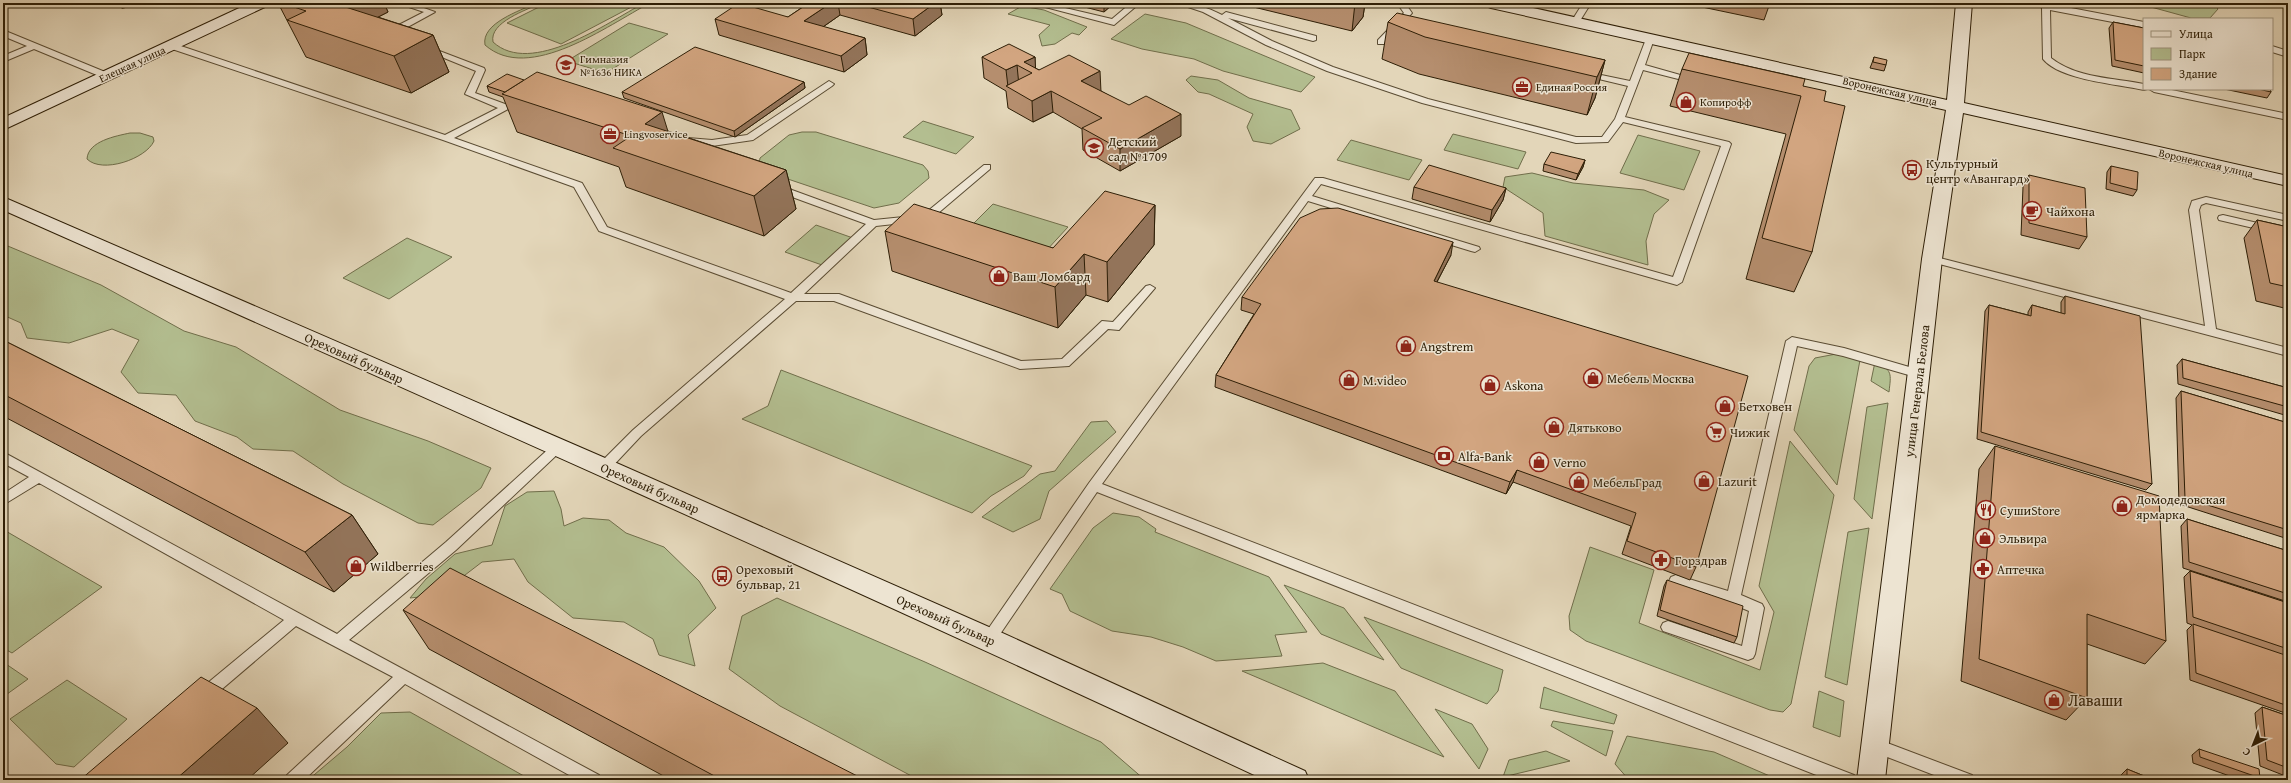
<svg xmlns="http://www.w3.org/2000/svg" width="2291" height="783" font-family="'Gentium Book Plus',serif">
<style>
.green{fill:#b3be90;stroke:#706e4b}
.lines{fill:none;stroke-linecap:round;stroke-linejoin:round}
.lane-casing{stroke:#5a4c33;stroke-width:2}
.secondary-casing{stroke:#2d1e06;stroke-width:2}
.lane{fill:#ede4d2;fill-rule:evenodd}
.secondary{fill:#ede4d2;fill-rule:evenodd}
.wall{fill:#b58e6e;stroke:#2d1e06}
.shaded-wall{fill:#93745a;stroke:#2d1e06}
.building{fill:#d2a580;stroke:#2d1e06}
.labels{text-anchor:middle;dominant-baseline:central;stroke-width:3;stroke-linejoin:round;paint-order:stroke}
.far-poi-label{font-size:11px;fill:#2d1e06;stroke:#ede4d2;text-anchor:start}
.far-street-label{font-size:11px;fill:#2d1e06;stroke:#ede4d2}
.poi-label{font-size:13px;fill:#2d1e06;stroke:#ede4d2;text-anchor:start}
.street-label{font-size:13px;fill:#2d1e06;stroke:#ede4d2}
.near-poi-label{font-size:16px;fill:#2d1e06;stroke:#ede4d2;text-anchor:start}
</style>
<rect width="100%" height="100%" fill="#e3d6b9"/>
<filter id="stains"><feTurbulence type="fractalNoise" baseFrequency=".005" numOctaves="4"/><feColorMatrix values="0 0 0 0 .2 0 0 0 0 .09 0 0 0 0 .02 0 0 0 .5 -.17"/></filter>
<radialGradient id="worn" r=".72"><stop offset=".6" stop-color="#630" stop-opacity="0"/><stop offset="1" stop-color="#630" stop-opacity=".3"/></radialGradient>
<g class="green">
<path d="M536 3H541C527 10 489 22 493 42 531 77 607 23 644 3H650C608 25 529 84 485 45 481 23 520 11 536 3Z"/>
<path d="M547 3H639L561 44 507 23Z"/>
<path d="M2157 3 2215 5 2218 9 2210 18H2191L2151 7Z"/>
<path d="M1022 6 1044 10 1087 27 1079 35 1072 33 1055 44 1042 46 1039 35 1050 25 1008 14Z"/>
<path d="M1145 14 1186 23 1315 77 1301 92 1223 71 1194 59 1142 49 1111 39Z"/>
<path d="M629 23 668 34 606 73 567 61Z"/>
<path d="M1191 76 1218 80 1249 98 1291 110 1300 129 1271 144 1253 141 1247 127 1253 114 1209 94 1198 92 1186 80Z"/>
<path d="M923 121 974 137 956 154 903 137Z"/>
<path d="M802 132H816L923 165 928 171 929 178 899 203 874 208 764 171 759 165 760 158 789 135Z"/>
<path d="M130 133H140L153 137 154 141C146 159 102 174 87 159 88 141 116 136 130 133Z"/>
<path d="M1453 134 1526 152 1518 169 1444 150Z"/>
<path d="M1638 135 1700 151 1684 190 1620 173Z"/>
<path d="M1351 140 1422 160 1409 180 1337 160Z"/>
<path d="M1532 173 1573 183 1644 190 1669 200 1654 214 1646 241 1648 265 1545 236 1543 213 1503 187 1505 177Z"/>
<path d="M993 204 1068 227 1045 252 969 228Z"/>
<path d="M816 225 853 238 822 265 785 252Z"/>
<path d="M407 238 452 257 389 299 343 278Z"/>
<path d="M3 244 101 285 184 331 236 347 340 410 428 441 491 468 481 488 433 525 418 523 343 484 293 451 253 449 237 437 195 421 176 395 138 393 121 372 139 340 112 329 69 343 27 338 21 323 3 315Z"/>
<path d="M1836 354 1860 360 1837 485 1794 430 1809 366 1815 358Z"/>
<path d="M1875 362C1893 370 1891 374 1889 392L1871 381Z"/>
<path d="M781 370 1032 466 1024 476 991 496 972 513 742 419 768 406Z"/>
<path d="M1888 403 1872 519 1854 499 1867 407Z"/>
<path d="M1107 421 1116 432 1049 491 1040 519 1013 532 982 517 1040 474 1055 471 1091 422Z"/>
<path d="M1790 441 1834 495 1791 704 1783 712 1770 710 1586 641 1570 630 1569 616 1590 547 1654 570 1639 623 1760 670 1774 612 1759 586Z"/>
<path d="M554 491 561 509 564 526 583 518 609 520 626 533 664 547 699 581 716 608 688 635 695 666 659 655 653 639 624 622 573 618 528 582 514 559 482 562 439 595 410 598 426 579 455 554 492 545 505 506 527 492Z"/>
<path d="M1113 513 1139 517 1156 529 1155 532 1269 577 1307 632 1275 635 1282 656 1216 661 1183 647 1151 637 1112 631 1070 611 1062 594 1050 589 1093 528Z"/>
<path d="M1869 528 1847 685 1825 677 1848 532Z"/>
<path d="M4 530 102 587 12 653 3 648Z"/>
<path d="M1284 585 1344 608 1384 660 1321 634Z"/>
<path d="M777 598 925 662 1101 742 1145 780H919L780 706 729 669 742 616Z"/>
<path d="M1364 617 1503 670 1498 691 1487 704 1401 668Z"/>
<path d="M3 662 28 679 3 697Z"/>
<path d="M1323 663 1395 691 1444 757 1242 671Z"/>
<path d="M67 680 127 719 74 767 56 764 10 719Z"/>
<path d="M1544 687 1617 715 1614 724 1540 708Z"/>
<path d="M1819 691 1844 701 1840 737 1813 727Z"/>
<path d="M1435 709 1472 724 1488 749 1479 769Z"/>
<path d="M410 712 531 780H308L347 747 381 713Z"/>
<path d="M1553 721 1613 731 1606 756 1551 726Z"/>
<path d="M1627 736 1714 752 1779 780H1629L1615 764Z"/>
<path d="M1546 751 1570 761 1503 777 1509 760Z"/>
</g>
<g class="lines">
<g class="lane-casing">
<g id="lane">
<path d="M397 3H410L435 12 393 35H387V31L424 12Z"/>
<path d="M1030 3H1044L1112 19 1131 3H1140L1114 25Z"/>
<path d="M1176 3C1193 3 1207 7 1222 15L1226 12 1316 36V40L1313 41 1228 18 1272 41 1333 67 1428 99 1576 137H1602L1615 119 1628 86 1582 75V71L1630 81 1646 39 1653 37 1654 39 1645 65 1698 80 1694 83 1643 70 1625 117 1729 142 1731 144 1682 282 1677 285 1321 184 1312 196 1479 247 1480 249 1475 252 1471 251 1308 201 1102 484 1854 775 1856 780H1829L1097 492 994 643 989 645 984 643 982 639 984 635 1089 483 1315 178H1323L1673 277 1721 146 1623 122 1608 142 1576 143 1422 103 1327 71 1266 45 1203 12Z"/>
<path d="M1397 3H1405L1412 13 1384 44H1378V40L1404 13Z"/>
<path d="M1583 3H1591L1578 24H1572L1571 22Z"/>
<path d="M2035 3H2045L2144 22V28L2050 10 2051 58C2076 78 2114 78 2144 84V89H2147L2144 90C2117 84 2060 80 2043 59L2042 8Z"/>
<path d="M3 30 110 74 111 76 107 79 104 78 34 49 3 62V56L27 46 3 36Z"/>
<path d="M172 43 445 135 498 108 465 94 476 71 422 49 429 47 484 68 485 70 475 93 505 104 522 96 527 99 454 138 582 183 607 227 791 293 866 224 773 190V186H781L874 220 923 215 984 165H990V169L930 220 876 226 804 294H839L1021 361 1062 359 1102 321 1113 322 1146 286 1150 285 1155 288 1119 330 1108 329 1069 366 1020 369 834 301H796L641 436 609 470H599L598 467 599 464 633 430 785 299 599 231 574 187 443 140 169 48 168 46Z"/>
<path d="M2272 46 2288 51V57L2272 52Z"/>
<path d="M829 81 834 84 832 86 753 140 712 146 688 144 683 141 688 138 712 140 747 135Z"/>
<path d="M2149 89H2167L2288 114V120L2154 92Z"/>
<path d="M2206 197 2288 215V221L2206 203 2201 205 2199 210 2216 329 2288 348V356L1928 261 1927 259 1932 256 2205 326 2189 210 2192 201Z"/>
<path d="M2223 215 2288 230V236L2219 220 2218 218 2219 216Z"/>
<path d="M1792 337 1844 348 1923 371 1925 374 1919 378 1843 356 1797 346 1741 595 1762 604 1764 608 1755 654 1753 658 1748 660 1663 631 1661 627 1663 623 1668 621 1742 646 1749 611 1730 603 1671 585 1669 581 1671 577 1676 575 1728 591 1786 341Z"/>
<path d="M558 442 562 444 564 447 562 450 456 550 349 640 599 775 601 780H578L405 684 304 780H285L287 775 393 677 296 626 208 701 203 702 198 701 196 696 198 691 284 620 39 483 3 505V494L29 477 3 463V452L337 634 446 542 554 444Z"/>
<path d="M1874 738 1972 775 1974 780H1947L1869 750 1866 745 1869 740Z"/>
</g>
</g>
<g class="secondary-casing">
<g id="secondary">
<path d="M250 3H270L267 6 3 130V118Z"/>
<path d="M1483 3H1511L1947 100 1956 3H1972L1964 103 2288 176V186L1963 113 1942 259 1885 780H1857L1922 259 1946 110 1491 8 1486 6Z"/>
<path d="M3 197 612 461 998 631 1305 771 1309 780H1265C847 585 425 397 3 210Z"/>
</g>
</g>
<use href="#lane" class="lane"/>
<use href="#secondary" class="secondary"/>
</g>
<g class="wall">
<path d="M111 3H156L122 8Z"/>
<path d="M278 3H384L388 12 378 17 433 35 449 72 411 93 306 57Z"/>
<path d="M802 3H940L942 15 915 36 840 15 823 27 865 38 867 55 844 72 719 35 715 19 788 17 807 4Z"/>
<path d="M1069 3H1114L1104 12Z"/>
<path d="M1237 3H1365L1363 17 1352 31Z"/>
<path d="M1683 3H1770L1764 20Z"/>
<path d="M1388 22 1605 60 1595 98 1587 115 1419 74 1382 59Z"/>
<path d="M2113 22 2144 28V73L2112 66 2109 28Z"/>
<path d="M982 57H1035V68L1039 70 1101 91 1181 136 1120 171 1083 150 1082 129 1053 112 1033 122 1008 108 1006 91 984 78Z"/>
<path d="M1874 57 1886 65 1884 71 1870 68 1872 63Z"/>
<path d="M1682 69 1803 86 1824 101 1812 252 1794 292 1746 279 1786 134 1670 106Z"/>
<path d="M804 82 805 88 735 137 624 98 622 92Z"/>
<path d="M487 86 668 131 786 170 796 209 764 236 626 187 619 167 517 132 503 97 489 92Z"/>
<path d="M2224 89H2270L2271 92 2267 98Z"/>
<path d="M1585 160 1583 167 1576 180 1543 171 1544 164Z"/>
<path d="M2111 166 2137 190 2133 196 2106 189 2107 172Z"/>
<path d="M2029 175 2087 237 2079 249 2021 235 2023 187Z"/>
<path d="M1414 187 1506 188 1503 200 1490 222 1412 199Z"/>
<path d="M1155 205 1154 245 1108 302 1086 295 1058 328 892 271 885 231 1053 248Z"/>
<path d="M2257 220 2288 227V309L2256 301 2244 238Z"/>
<path d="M1451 255 1437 282 1696 567 1690 580 1622 554 1631 526 1513 482 1506 494 1215 387 1216 375 1254 314 1241 310 1242 297Z"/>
<path d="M2065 296 2152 484 2146 490 1977 439 1985 311 1989 305 2028 315V312L2032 305 2061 313V302Z"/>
<path d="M3 340 352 515 378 554 334 592 3 416Z"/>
<path d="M2182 359 2288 388V416L2178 384 2177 365Z"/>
<path d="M2181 391 2288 423V539L2179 504 2176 398Z"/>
<path d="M1995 446 2166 641 2145 664 2087 644V698L2066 720 1961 681 1979 469Z"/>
<path d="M2187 519 2288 551V602L2183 568 2181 526Z"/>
<path d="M2190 571 2288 603V714L2190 680 2187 630 2192 625 2187 623 2184 577Z"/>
<path d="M1667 580 1737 637 1734 643 1657 616 1664 586Z"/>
<path d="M403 610 865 780H671L429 649Z"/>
<path d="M2262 707 2288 716V777L2260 766 2255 713Z"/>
<path d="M2199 749 2260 778 2258 780H2241L2193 763 2192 755Z"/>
<path d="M2127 769 2154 780H2121V775Z"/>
</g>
<g class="shaded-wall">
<path d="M119 3H156L122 8Z"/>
<path d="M325 3H384L388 12 341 36Z"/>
<path d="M831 3H838L840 15 807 38 804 21Z"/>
<path d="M935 3H940L942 15 915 36 913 19Z"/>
<path d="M1104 3H1114L1104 12Z"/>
<path d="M1355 3H1365L1363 17 1352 31Z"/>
<path d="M433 35 449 72 411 93 394 56Z"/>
<path d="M865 38 867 55 844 72 841 56Z"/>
<path d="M1035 57 1036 78 1024 62Z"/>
<path d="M1605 60 1595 98 1587 115 1597 77Z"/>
<path d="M1017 65 1019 86 1008 87 1006 70Z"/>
<path d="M1100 71 1101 92 1081 81Z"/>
<path d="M804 82 805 88 735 137 734 131Z"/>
<path d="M1051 91 1053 112 1033 122 1032 101Z"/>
<path d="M662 112 674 151 645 124Z"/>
<path d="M1181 114V136L1120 171V149Z"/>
<path d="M1585 160 1583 167 1576 180 1578 174Z"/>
<path d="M786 170 796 209 764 236 754 196Z"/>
<path d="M1506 188 1503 200 1490 222 1492 210Z"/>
<path d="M1155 205 1154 245 1108 302 1107 262Z"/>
<path d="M1453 242 1451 255 1431 293 1434 281Z"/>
<path d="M1084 254 1086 295 1058 328 1055 287Z"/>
<path d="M1517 470 1513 482 1506 494 1510 482Z"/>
<path d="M352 515 378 554 334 592 305 552Z"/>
<path d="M257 708 288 743 247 780H175Z"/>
</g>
<g class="building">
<path d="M282 3H333L433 35 394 56 287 20 306 11Z"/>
<path d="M739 3 788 17 809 3H831L804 21 865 38 841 56 715 19Z"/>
<path d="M853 3H935L913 19Z"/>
<path d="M1397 13 1605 60 1597 77 1425 37 1388 22Z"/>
<path d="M2113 22 2144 28V66L2115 60Z"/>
<path d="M1009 44 1035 57 1024 62 1039 70 1069 55 1100 71 1081 81 1129 105 1146 96 1181 114 1120 149 1082 128 1102 118 1051 91 1032 101 1006 86 1032 73 1017 65 1006 70 982 57Z"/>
<path d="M695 47 804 82 734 131 622 92Z"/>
<path d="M1689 53 1805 79 1803 86 1826 91 1824 101 1845 106 1812 252 1762 238 1801 96 1682 69Z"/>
<path d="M1874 57 1887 60 1886 65 1873 62Z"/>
<path d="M537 72 662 112 645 124 786 170 754 196 613 148 631 136 502 94Z"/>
<path d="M507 74 524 80 505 92 487 86Z"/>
<path d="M2258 89H2270L2271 92Z"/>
<path d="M1551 152 1585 160 1578 174 1544 164Z"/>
<path d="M1429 165 1506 188 1492 210 1414 187Z"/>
<path d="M2111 166 2138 172 2137 190 2110 183Z"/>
<path d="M2029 175 2085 188 2087 237 2029 223Z"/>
<path d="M1105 191 1155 205 1107 262 1084 254 1055 287 885 231 914 204 1053 248Z"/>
<path d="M1338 208 1453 242 1434 281 1748 376 1696 567 1627 541 1636 513 1517 470 1510 482 1216 375 1261 304 1242 297 1300 218 1320 209Z"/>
<path d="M2257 220 2288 227V287L2270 283Z"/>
<path d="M2065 296 2140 316 2152 484 1981 432 1989 305 2031 316 2032 305 2065 314Z"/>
<path d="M3 340 352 515 305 552 3 394Z"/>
<path d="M2182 359 2288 388V407L2183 378Z"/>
<path d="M2181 391 2288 423V530L2185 498Z"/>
<path d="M1995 446 2159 496 2166 641 2087 614V698L1979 659Z"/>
<path d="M2187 519 2288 551V594L2189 562Z"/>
<path d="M450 568 865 780H722L403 610Z"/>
<path d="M2190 571 2288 603V649L2193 617Z"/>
<path d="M1667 580 1743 606 1737 637 1660 610Z"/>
<path d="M2193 624 2288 656V706L2196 673Z"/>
<path d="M201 677 257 708 175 780H80Z"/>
<path d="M2262 707 2288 716V768L2267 760Z"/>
<path d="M2199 749 2259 769 2260 778 2200 757Z"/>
<path d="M2127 769 2154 780H2127Z"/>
</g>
<defs>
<g id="school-ring" transform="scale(1)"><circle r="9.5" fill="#ede4d2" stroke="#8f2418" stroke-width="1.5"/><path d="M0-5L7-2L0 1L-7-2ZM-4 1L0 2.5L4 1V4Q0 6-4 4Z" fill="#8f2418"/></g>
<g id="office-ring" transform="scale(1)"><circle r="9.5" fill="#ede4d2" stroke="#8f2418" stroke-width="1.5"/><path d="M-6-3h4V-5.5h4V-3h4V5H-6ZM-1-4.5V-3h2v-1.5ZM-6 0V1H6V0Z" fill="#8f2418"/></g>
<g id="shop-ring" transform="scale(1)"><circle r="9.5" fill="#ede4d2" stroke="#8f2418" stroke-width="1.5"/><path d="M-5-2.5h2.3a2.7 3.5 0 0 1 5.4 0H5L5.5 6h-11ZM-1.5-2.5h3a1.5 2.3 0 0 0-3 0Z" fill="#8f2418"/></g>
<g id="bus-ring" transform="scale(1)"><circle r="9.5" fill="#ede4d2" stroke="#8f2418" stroke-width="1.5"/><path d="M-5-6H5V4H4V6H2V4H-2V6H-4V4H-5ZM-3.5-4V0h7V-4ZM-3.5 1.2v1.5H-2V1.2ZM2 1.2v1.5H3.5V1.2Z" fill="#8f2418"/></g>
<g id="cafe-ring" transform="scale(1)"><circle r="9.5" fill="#ede4d2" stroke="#8f2418" stroke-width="1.5"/><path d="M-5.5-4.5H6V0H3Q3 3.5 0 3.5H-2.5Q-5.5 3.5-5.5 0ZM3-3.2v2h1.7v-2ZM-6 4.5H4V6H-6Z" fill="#8f2418"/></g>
<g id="supermarket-ring" transform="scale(1)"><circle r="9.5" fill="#ede4d2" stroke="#8f2418" stroke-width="1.5"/><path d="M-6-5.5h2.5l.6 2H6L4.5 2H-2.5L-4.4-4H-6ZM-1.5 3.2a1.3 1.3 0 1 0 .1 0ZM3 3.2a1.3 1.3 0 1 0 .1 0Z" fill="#8f2418"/></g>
<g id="bank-ring" transform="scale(1)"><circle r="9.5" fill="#ede4d2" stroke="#8f2418" stroke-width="1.5"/><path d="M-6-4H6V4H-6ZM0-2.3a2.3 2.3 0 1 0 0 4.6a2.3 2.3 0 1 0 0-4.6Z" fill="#8f2418"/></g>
<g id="restaurant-ring" transform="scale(1)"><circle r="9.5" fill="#ede4d2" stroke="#8f2418" stroke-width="1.5"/><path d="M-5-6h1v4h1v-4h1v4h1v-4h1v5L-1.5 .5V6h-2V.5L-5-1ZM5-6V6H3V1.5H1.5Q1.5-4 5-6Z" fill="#8f2418"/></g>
<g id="pharmacy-ring" transform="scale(1)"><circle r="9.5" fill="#ede4d2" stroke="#8f2418" stroke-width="1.5"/><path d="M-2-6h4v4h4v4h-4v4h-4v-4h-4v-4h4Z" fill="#8f2418"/></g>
</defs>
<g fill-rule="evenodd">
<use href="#school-ring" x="566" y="65"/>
<use href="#office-ring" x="1522" y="87"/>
<use href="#shop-ring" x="1686" y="102"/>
<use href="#office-ring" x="610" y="134"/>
<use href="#school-ring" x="1094" y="148"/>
<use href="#bus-ring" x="1912" y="170"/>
<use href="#cafe-ring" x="2032" y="211"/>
<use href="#shop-ring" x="999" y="276"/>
<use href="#shop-ring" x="1406" y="346"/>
<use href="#shop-ring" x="1593" y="378"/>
<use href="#shop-ring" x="1349" y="380"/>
<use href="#shop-ring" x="1490" y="385"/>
<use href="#shop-ring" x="1725" y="406"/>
<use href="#shop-ring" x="1554" y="427"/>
<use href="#supermarket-ring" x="1716" y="432"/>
<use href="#bank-ring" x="1444" y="456"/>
<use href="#shop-ring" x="1539" y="462"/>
<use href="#shop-ring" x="1704" y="481"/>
<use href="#shop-ring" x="1579" y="482"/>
<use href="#shop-ring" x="2122" y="506"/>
<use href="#restaurant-ring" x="1986" y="510"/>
<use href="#shop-ring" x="1985" y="538"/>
<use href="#pharmacy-ring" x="1661" y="560"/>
<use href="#shop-ring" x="356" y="566"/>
<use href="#pharmacy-ring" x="1983" y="569"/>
<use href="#bus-ring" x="722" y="576"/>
<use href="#shop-ring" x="2054" y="700"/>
</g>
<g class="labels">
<g class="far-poi-label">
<text x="580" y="59">Гимназия<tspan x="580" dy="13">№1636 НИКА</tspan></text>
<text x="1536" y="87">Единая Россия</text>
<text x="1700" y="102">Копирофф</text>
<text x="624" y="134">Lingvoservice</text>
</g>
<g class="far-street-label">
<text transform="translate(132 64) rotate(-25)">Елецкая улица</text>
<text transform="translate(1890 91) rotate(13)">Воронежская улица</text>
<text transform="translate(2206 163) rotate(13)">Воронежская улица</text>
</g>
<g class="poi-label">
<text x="1108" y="141">Детский<tspan x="1108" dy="15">сад №1709</tspan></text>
<text x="1926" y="163">Культурный<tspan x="1926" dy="15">центр «Авангард»</tspan></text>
<text x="2046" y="211">Чайхона</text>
<text x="1013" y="276">Ваш Ломбард</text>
<text x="1420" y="346">Angstrem</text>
<text x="1607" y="378">Мебель Москва</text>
<text x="1363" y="380">M.video</text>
<text x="1504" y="385">Askona</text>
<text x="1739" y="406">Бетховен</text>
<text x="1568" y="427">Дятьково</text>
<text x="1730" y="432">Чижик</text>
<text x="1458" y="456">Alfa-Bank</text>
<text x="1553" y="462">Verno</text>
<text x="1718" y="481">Lazurit</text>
<text x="1593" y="482">МебельГрад</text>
<text x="2136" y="499">Домодедовская<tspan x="2136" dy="15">ярмарка</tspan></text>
<text x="2000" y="510">СушиStore</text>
<text x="1999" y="538">Эльвира</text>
<text x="1675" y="560">Горздрав</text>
<text x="370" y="566">Wildberries</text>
<text x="736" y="569">Ореховый<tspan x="736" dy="15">бульвар, 21</tspan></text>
<text x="1997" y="569">Аптечка</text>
</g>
<g class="street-label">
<text transform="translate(354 358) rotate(24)">Ореховый бульвар</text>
<text transform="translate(1917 391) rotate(-83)">улица Генерала Белова</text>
<text transform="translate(650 488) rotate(24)">Ореховый бульвар</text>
<text transform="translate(946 620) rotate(24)">Ореховый бульвар</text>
</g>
<g class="near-poi-label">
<text x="2068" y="700">Лаваши</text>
</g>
</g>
<rect width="2291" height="783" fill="none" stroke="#e3d6b9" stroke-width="16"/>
<rect x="4" y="4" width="2283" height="775" fill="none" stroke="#2d1e06" stroke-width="2"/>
<rect x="8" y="8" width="2275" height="767" fill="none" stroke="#2d1e06"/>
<rect x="2143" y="18" width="130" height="72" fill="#ede4d2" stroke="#a09580"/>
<rect x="2151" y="31" width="20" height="6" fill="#ede4d2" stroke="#a09580"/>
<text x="2179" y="38" font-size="12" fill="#2d1e06">Улица</text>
<rect x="2151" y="48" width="20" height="12" fill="#b3be90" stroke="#a09580"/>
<text x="2179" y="58" font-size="12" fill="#2d1e06">Парк</text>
<rect x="2151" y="68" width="20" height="12" fill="#d2a580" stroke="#a09580"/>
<text x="2179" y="78" font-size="12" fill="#2d1e06">Здание</text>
<g transform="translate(2253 745) rotate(223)" stroke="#ede4d2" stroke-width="3" paint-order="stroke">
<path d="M0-3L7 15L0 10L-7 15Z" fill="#2d1e06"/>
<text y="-6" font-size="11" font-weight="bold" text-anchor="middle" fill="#2d1e06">С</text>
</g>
<rect width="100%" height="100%" filter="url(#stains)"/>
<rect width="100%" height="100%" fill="url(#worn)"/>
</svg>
